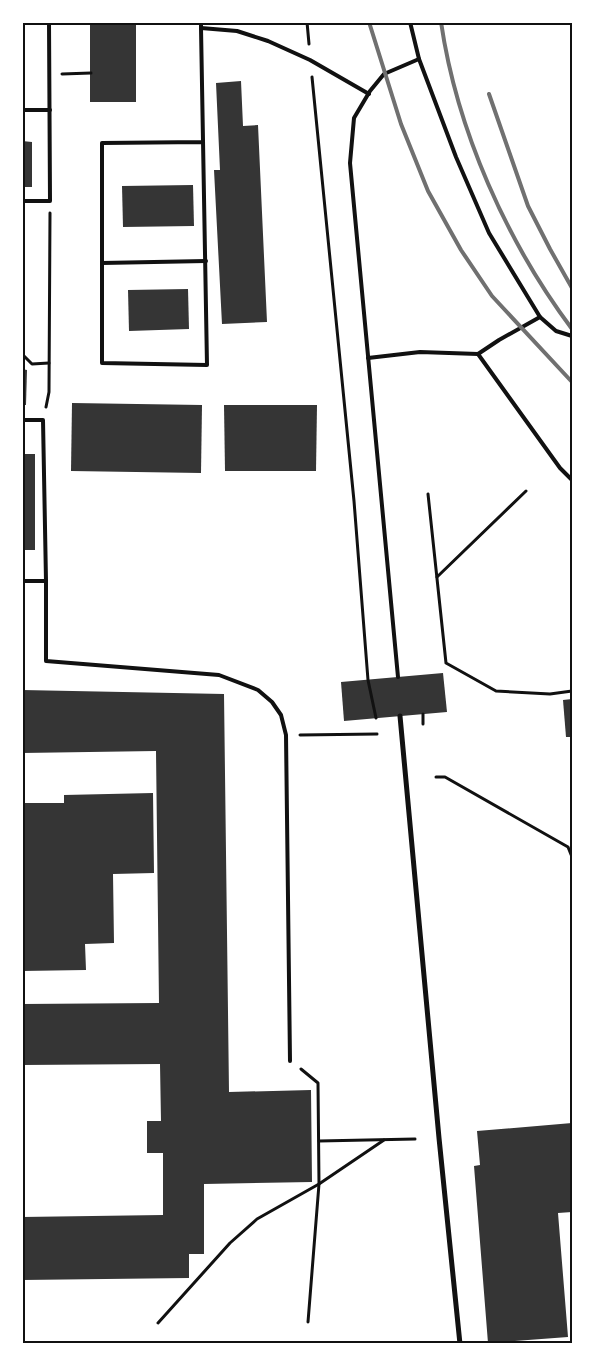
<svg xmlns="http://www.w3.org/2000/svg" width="595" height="1366" font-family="'Roboto Condensed',sans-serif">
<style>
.building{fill:#353535}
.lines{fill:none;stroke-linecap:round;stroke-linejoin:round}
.path{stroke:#111;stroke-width:3}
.service{stroke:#111;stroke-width:4}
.minor{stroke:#111;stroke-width:5}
.rail{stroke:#707070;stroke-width:4}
.neatline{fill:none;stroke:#111;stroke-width:2}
</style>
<rect width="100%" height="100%" fill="#fff"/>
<g class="building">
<path d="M90 23 136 24V102H90Z"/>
<path d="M241 81 243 126 258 125 267 322 222 324 214 170H220L216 83Z"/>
<path d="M22 141 32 142V187H22Z"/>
<path d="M193 185 194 226 123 227 122 186Z"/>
<path d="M188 289 189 329 129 331 128 290Z"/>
<path d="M22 369 27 370 26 405H22Z"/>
<path d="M72 403 202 405 201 473 71 471Z"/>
<path d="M224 405H317L316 471H225Z"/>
<rect x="22" y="454" width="13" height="96"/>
<path d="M443 673 447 712 344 721 341 682Z"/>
<path d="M22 690 224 694 229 1092 311 1090 312 1182 204 1184V1254H189V1278L22 1280V1217L163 1215V1153H147V1121H161L160 1064 22 1065V1004L159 1003 156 751 22 753Z"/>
<path d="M572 699V737H566L563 700Z"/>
<path d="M153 793 154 873 113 874 114 943 85 944 86 970 22 971V803H64V795Z"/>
<path d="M572 1123V1212L558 1213 568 1337 488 1343 474 1166 480 1165 477 1131Z"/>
</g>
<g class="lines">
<g class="path">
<path d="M307 22 309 44"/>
<path d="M62 74 91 73"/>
<path d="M312 77 354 501 368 680 376 718"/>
<path d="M22 354 32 364 49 363"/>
<path d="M46 407 49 392 50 213"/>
<path d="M428 494 446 663 496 691 550 694 572 691"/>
<path d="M437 577 526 491"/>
<path d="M423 714V724"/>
<path d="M300 735 377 734"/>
<path d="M436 777H445L568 847 572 857"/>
<path d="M301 1069 318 1083 319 1184 308 1322"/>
<path d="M319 1141 415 1139"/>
<path d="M158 1323 230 1243 257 1219 319 1184 384 1140"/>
</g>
<g class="service">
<path d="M201 22V28C203 141 205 253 207 365L102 363V143L203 142"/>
<path d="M410 22 419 59 456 157 489 233 540 317 556 331 572 336"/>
<path d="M201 28 237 31 268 41 310 60 369 94"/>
<path d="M22 110H50"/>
<path d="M22 201H50L49 22"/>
<path d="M102 263 206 261"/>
<path d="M478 354 560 468 572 480"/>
<path d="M368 358 420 352 478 354 499 340 540 317"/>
<path d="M22 420H43L46 581"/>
<path d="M22 581H46V661L219 675 258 690 272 702 281 715 286 735 290 1061"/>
<path d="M398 677 350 163 354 118 370 91 384 74 419 59"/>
</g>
<path class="minor" d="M400 716 439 1138 460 1344"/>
<g class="rail">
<path d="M369 22 401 124 428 191 461 250 492 296 572 382"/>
<path d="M441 22C457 131 507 242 572 329"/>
<path d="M489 94 528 206 550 249 572 288"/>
</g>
</g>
<rect width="595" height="1366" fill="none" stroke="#ffffff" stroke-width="48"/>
<rect x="24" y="24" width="547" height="1318" class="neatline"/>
</svg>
